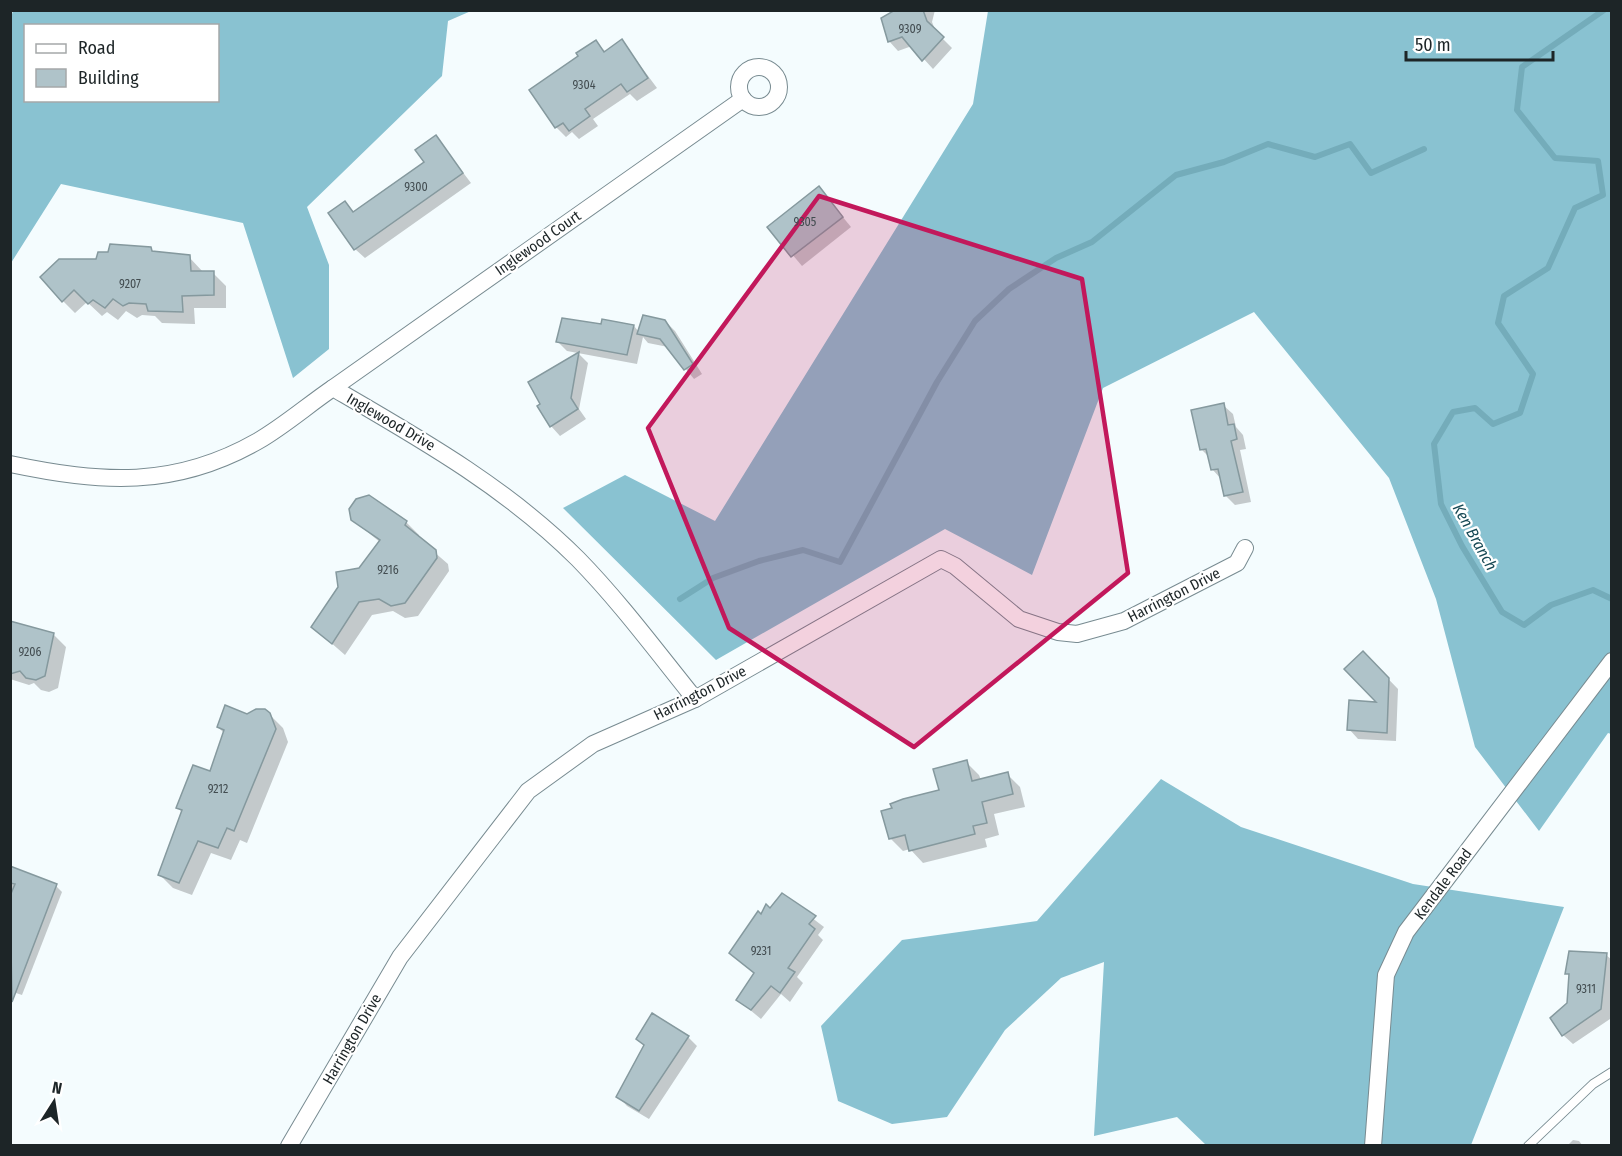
<svg xmlns="http://www.w3.org/2000/svg" width="1622" height="1156" font-family="'Fira Sans Condensed',sans-serif">
<style>
.forest{fill:#89c2d1;fill-rule:evenodd}
.shadow{fill:#0003}
.lines{fill:none;stroke-linecap:round;stroke-linejoin:round}
.stream{stroke:#74acba;stroke-width:6}
.building{fill:#afc3c9;stroke:#85999e;stroke-width:1.5}
.service-casing{stroke:#788b91;stroke-width:10}
.minor-casing{stroke:#788b91;stroke-width:18}
.service{stroke:#fff;stroke-width:8}
.minor{stroke:#fff;stroke-width:16}
.marked{fill:#c2185b;fill-opacity:0.2;stroke:#c2185b;stroke-width:4.5;stroke-linejoin:round}
.labels{text-anchor:middle;dominant-baseline:central;stroke-width:4.5;stroke-linejoin:round;paint-order:stroke}
.number-label{font-size:12px;fill:#424c50}
.street-label{font-size:15px;fill:#1d2527;stroke:#fff}
.water-label{font-size:16px;font-style:italic;fill:#174955;stroke:#fff}
</style>
<rect width="100%" height="100%" fill="#f4fcfe"/>
<g class="forest">
<path d="M13 11H471L448 21 442 76 307 207 329 265V349L293 378 243 223 61 184 11 263 10 20ZM26 26H218V100H26Z"/>
<path d="M988 11H1611V734L1608 733 1539 831 1475 747 1436 599 1389 478 1254 312 1103 388 1032 575 945 529 716 660 563 508 625 475 715 521 973 104Z"/>
<path d="M1161 779 1241 827 1413 884 1564 907 1471 1145H1206L1177 1117 1094 1136 1104 962 1061 978 1005 1030 947 1117 892 1124 838 1101 821 1026 902 940 1037 921Z"/>
</g>
<g class="shadow">
<path d="M896 10H935L932 22 936 32 952 48 933 69 912 46 898 51 889 41Z"/>
<path d="M622 41 657 88 637 101 630 94 593 119 598 126 579 139 572 132 566 137 556 127 580 56 595 42 606 52Z"/>
<path d="M436 137 471 183 365 258 355 249 345 203 355 213 426 162Z"/>
<path d="M819 188 851 227 802 266 769 227Z"/>
<path d="M151 249 155 253 189 257 203 272 213 273 226 286V308H194L195 324 162 323 155 316 142 315 137 318 126 311 118 320 107 312 102 316 87 302 75 313 63 301 97 261Z"/>
<path d="M665 321 675 331 702 374 694 379 668 347 648 343 643 337 637 364 567 351 558 342 602 326H634L639 332Z"/>
<path d="M579 354 588 363 579 409 586 419 560 436 551 426Z"/>
<path d="M1223 405 1233 414 1236 427 1243 435 1246 449 1240 450 1251 502 1235 505 1226 496 1222 480 1212 469 1209 457 1201 449Z"/>
<path d="M369 497 406 522 419 535 418 538 448 564 449 571 418 616 405 618 393 611 372 615 345 655 313 627 381 543 352 519Z"/>
<path d="M10 621 53 634 66 647 58 688 49 692 41 690 34 683 29 685 10 679Z"/>
<path d="M1363 653 1398 689 1396 741 1358 739 1349 729 1380 703Z"/>
<path d="M269 714 283 728 288 742 247 843 240 840 231 860 211 853 192 895 173 888 160 875 183 813 178 808 211 773 224 733 218 727 247 716Z"/>
<path d="M966 762 979 775 981 780 1007 774 1020 787 1025 807 994 814 999 835 985 839 987 847 923 863 910 849 903 851 890 838 941 792Z"/>
<path d="M10 868 56 886 62 892 22 995 10 991Z"/>
<path d="M782 895 824 927 818 935 823 940 797 977 803 983 790 1002 781 994 761 1019 738 1000 755 974 730 953Z"/>
<path d="M1606 955 1612 960 1610 1019 1573 1044 1563 1035 1571 977 1567 973Z"/>
<path d="M688 1037 697 1046 649 1119 627 1106 618 1096 645 1046 638 1039Z"/>
<path d="M1573 1140 1579 1141 1583 1146H1567Z"/>
</g>
<g class="lines">
<g class="stream">
<path d="M1604 10 1522 67 1517 110 1555 158 1598 161 1603 195 1575 208 1548 268 1504 296 1498 323 1533 374 1520 413 1493 424 1475 408 1453 412 1434 444 1441 504 1462 546 1502 612 1524 625 1551 605 1593 590 1612 599"/>
<path d="M680 599 713 578 759 561 803 550 840 562 937 382 975 321 1009 289 1056 258 1092 242 1176 175 1224 162 1268 144 1315 157 1350 144 1371 173 1424 149"/>
</g>
</g>
<g class="building">
<path d="M895 10H923L927 21 944 37 922 61 902 37 888 42 881 18Z"/>
<path d="M622 39 648 78 627 92 621 84 585 109 590 116 569 131 563 123 555 128 529 90 578 56 576 53 596 40 604 52Z"/>
<path d="M436 135 463 173 354 250 328 213 345 201 353 212 424 162 415 150Z"/>
<path d="M819 186 843 217 791 257 767 227Z"/>
<path d="M110 244 151 247 152 251 190 255 191 271H214V295L182 296 183 312 148 311 146 304 129 303 123 306 113 299 105 308 93 300 88 304 74 290 62 302 40 277 59 259H96L98 252H108Z"/>
<path d="M643 315 665 320 693 364 684 370 660 339 637 334Z"/>
<path d="M562 318 601 324 602 319 634 325 627 355 556 342Z"/>
<path d="M579 352 571 398 578 409 550 427 537 406 540 404 528 382Z"/>
<path d="M1224 403 1228 425 1234 424 1237 439 1231 441 1243 492 1224 496 1218 469 1211 470 1206 449 1200 450 1191 410Z"/>
<path d="M369 495 407 521 405 525 436 550 437 558 405 603 391 606 379 599 359 602 332 644 311 627 338 587 336 572 359 568 380 540 351 520 349 509 356 499Z"/>
<path d="M10 621 54 633 45 676 36 680 26 678 20 671 10 674Z"/>
<path d="M1363 651 1389 678 1387 733 1347 730 1349 700 1376 702 1344 669Z"/>
<path d="M225 705 247 714 256 709H265L270 713 276 729 234 831 227 828 218 848 198 841 179 883 158 875 182 810 176 808 193 765 210 771 224 730 217 727Z"/>
<path d="M967 760 972 781 1008 772 1013 794 982 802 987 823 973 826 975 834 909 851 905 835 889 839 881 811 892 808 890 804 903 799 939 790 933 769Z"/>
<path d="M10 866 57 884 12 1002 10 896 15 884 10 883Z"/>
<path d="M782 893 816 916 809 924 815 929 788 968 795 972 780 993 771 986 751 1010 736 1000 754 973 729 953 758 911 761 914 766 904 770 908Z"/>
<path d="M1569 951 1607 953 1601 1009 1562 1036 1550 1018 1567 1003 1569 974H1565Z"/>
<path d="M652 1013 689 1036 639 1111 616 1097 644 1045 636 1039Z"/>
</g>
<g class="lines">
<g class="service-casing">
<path id="service" d="M1528 1146 1593 1084 1612 1072"/>
</g>
<g class="minor-casing">
<g id="minor">
<circle cx="759" cy="87" r="20"/>
<path d="M333 388 743 99"/>
<path d="M10 464C101 483 174 489 258 441 284 426 308 405 333 388 419 438 506 487 578 559 620 602 657 652 695 699"/>
<path d="M289 1146 400 957 528 791 593 744 695 699 941 559 955 566 1019 619 1058 632 1077 634 1124 621 1237 563 1245 548"/>
<path d="M1373 1146 1386 975 1406 932 1612 661"/>
</g>
</g>
<use href="#service" class="service"/>
<use href="#minor" class="minor"/>
</g>
<path class="marked" d="M819 196 1082 279 1128 573 914 747 729 628 648 428Z"/>
<g class="labels">
<g class="number-label">
<text x="910" y="29">9309</text>
<text x="584" y="85">9304</text>
<text x="416" y="187">9300</text>
<text x="805" y="222">9305</text>
<text x="130" y="284">9207</text>
<text x="388" y="570">9216</text>
<text x="30" y="652">9206</text>
<text x="218" y="789">9212</text>
<text x="761" y="951">9231</text>
<text x="1586" y="989">9311</text>
</g>
<g class="street-label">
<text transform="translate(538 243) rotate(-35)">Inglewood Court</text>
<text transform="translate(391 422) rotate(30)">Inglewood Drive</text>
<text transform="translate(1174 595) rotate(-27)">Harrington Drive</text>
<text transform="translate(700 693) rotate(-27)">Harrington Drive</text>
<text transform="translate(1443 884) rotate(-53)">Kendale Road</text>
<text transform="translate(352 1039) rotate(-60)">Harrington Drive</text>
</g>
<g class="water-label">
<text transform="translate(1475 537) rotate(61)">Ken Branch</text>
</g>
</g>
<rect width="1622" height="1156" fill="none" stroke="#1d2527" stroke-width="24"/>
<rect x="24" y="24" width="195" height="78" fill="#ffffff" stroke="#a5a8a9" stroke-width="1.5"/>
<rect x="36" y="44" width="30" height="9" fill="#ffffff" stroke="#a5a8a9" stroke-width="1.5"/>
<text x="78" y="54" font-size="18" fill="#1d2527">Road</text>
<rect x="36" y="69" width="30" height="18" fill="#afc3c9" stroke="#a5a8a9" stroke-width="1.5"/>
<text x="78" y="84" font-size="18" fill="#1d2527">Building</text>
<g transform="translate(54 1102) rotate(12)" stroke="#ffffff" stroke-width="4.5" paint-order="stroke">
<path d="M0-4.5L10 22L0 15L-10 22Z" fill="#1d2527"/>
<text y="-9" font-size="16" font-weight="bold" text-anchor="middle" fill="#1d2527">N</text>
</g>
<path d="M1406 51v9h147v-9" fill="none" stroke="#1d2527" stroke-width="3"/>
<text x="1415" y="51" font-size="18" fill="#1d2527" stroke="#ffffff" stroke-width="4.5" paint-order="stroke">50 m</text>
</svg>
